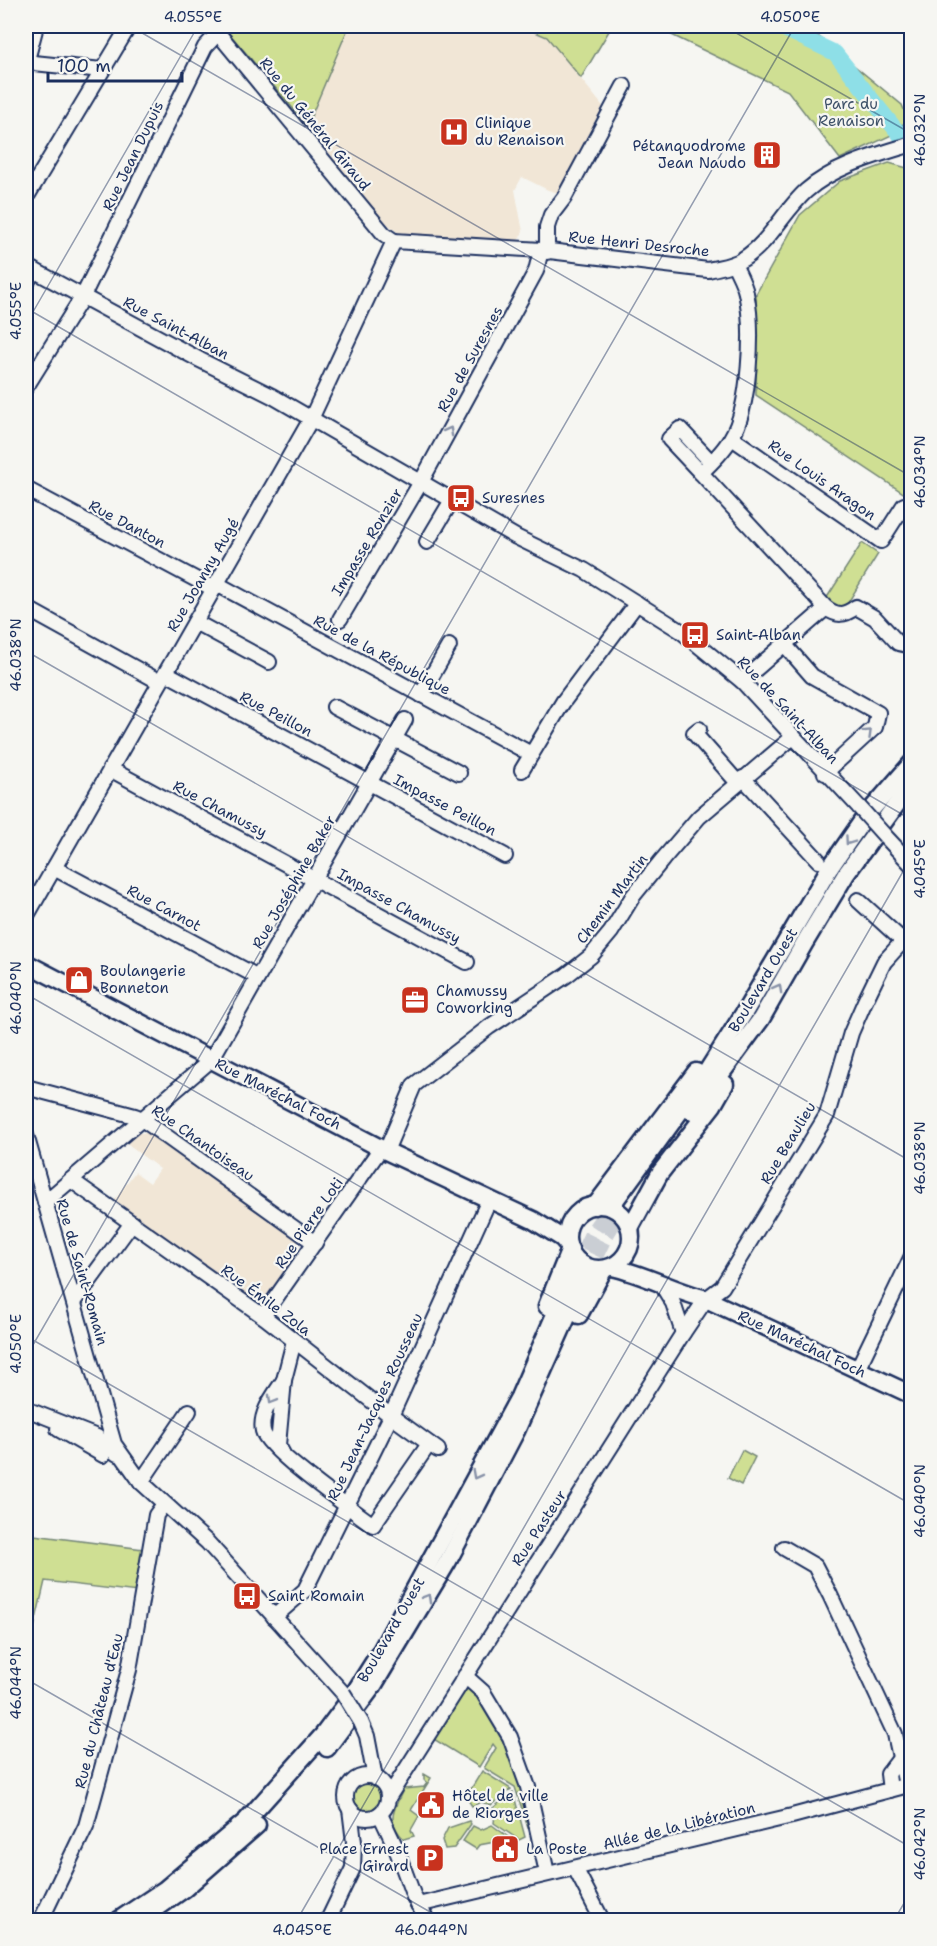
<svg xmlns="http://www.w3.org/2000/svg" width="937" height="1946" font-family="'Shantell Sans',sans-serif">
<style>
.built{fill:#f1e6d6}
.green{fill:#cfdf93;stroke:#758778;stroke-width:1.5}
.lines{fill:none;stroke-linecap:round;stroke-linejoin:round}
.stream{stroke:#6099b0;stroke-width:3}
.river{stroke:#8edfe7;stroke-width:16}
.major-tunnel{stroke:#caced4;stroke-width:16;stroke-dasharray:16 8;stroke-linecap:butt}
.minor-casing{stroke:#1b2f5e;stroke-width:18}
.major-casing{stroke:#1b2f5e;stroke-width:21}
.minor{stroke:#f6f6f2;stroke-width:14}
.major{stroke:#f6f6f2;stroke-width:16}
.minor-bridge-casing{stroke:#1b2f5e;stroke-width:18;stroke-linecap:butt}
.minor-bridge{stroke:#f6f6f2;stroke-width:14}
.oneway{stroke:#8892a8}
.ticks{fill:none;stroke:#1b2f5e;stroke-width:1.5;stroke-opacity:0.45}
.labels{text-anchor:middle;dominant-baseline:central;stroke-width:4.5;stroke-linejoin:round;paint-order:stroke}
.park-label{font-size:15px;fill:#3f5269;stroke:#f6f6f2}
.poi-label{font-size:15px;fill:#1b2f5e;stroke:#f6f6f2;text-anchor:start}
.street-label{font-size:15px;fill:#1b2f5e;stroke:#f6f6f2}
.neatline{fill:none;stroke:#1b2f5e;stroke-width:2}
.ticks-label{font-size:15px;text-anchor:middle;fill:#1b2f5e}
</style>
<rect width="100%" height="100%" fill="#f6f6f2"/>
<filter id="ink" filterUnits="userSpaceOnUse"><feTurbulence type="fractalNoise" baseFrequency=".0167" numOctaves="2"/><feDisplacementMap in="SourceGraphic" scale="12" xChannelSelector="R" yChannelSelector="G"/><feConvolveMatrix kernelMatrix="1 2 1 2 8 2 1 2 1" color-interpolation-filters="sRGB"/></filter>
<g filter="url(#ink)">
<g class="built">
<path d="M349 26H531L529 29 547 37 606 110 559 193 548 190 522 177 515 190 523 232 516 244 403 235 397 232 383 220 307 126Z"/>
<path d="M137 1133H148L298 1240 299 1250 265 1298 255 1300 237 1287 235 1289 113 1202 135 1172 150 1183 160 1169 124 1142Z"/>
</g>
<g class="green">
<path d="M223 26H349L307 126V125Z"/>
<path d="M531 26H612L581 78 547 37 528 29Z"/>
<path d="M653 26H806L902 105 911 126 840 159 788 91Z"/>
<path d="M889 163 911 169V498L756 395V294L800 215 840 181Z"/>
<path d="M862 543 878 554 846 606 837 610 826 599Z"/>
<path d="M742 1450 755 1457 741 1485 728 1478Z"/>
<path d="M26 1534 143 1549 138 1592 45 1581 26 1662Z"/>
<path d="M466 1684C509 1718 520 1776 536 1826L528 1828 515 1787 484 1768 496 1748 493 1744 479 1767 432 1738Z"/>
<path d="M482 1771 511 1789 491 1805 481 1802 472 1806 466 1797Z"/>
<path d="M424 1774 431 1778 411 1810 419 1816 411 1830 414 1836 404 1839C399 1835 392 1824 393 1817 393 1811 401 1793 404 1789L424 1787 427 1783 424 1780Z"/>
<circle cx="367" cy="1798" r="16"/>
<path d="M513 1792 525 1837 519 1840 494 1823 495 1815 493 1808Z"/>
<path d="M469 1821 471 1824 454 1848 445 1849 442 1840 448 1828Z"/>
<path d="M492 1825 511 1839 479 1845 476 1849 463 1841 473 1826 481 1830Z"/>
</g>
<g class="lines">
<path class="stream" d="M894 128 912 122"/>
<path class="river" d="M778 26 835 53 912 150"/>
<g class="major-tunnel">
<path d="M574 1271 593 1232 616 1199"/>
<path d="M585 1277 604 1238 623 1207"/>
</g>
<g class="minor-casing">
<g id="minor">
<path d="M36 26 27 60 34 63 102 70"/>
<path d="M213 27 384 234 394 241"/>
<path d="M26 198 129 26"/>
<path d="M394 241 541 250 708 270C719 267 733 266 743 259 769 243 784 211 806 191 834 166 877 155 912 144"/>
<path d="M547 252V227L551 215 564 198 624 86"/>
<path d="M734 264C738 273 744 283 746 293 754 328 750 408 731 438 724 451 712 462 701 473L826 608 742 681"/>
<path d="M26 266 200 360 272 396 516 537 584 570 681 631 742 681 859 807"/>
<path d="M26 284 34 270"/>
<path d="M26 387 83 296 205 47 218 33"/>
<path d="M732 438 881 541 904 505 912 510"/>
<path d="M701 473 669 439 680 429 711 462"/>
<path d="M26 489 214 589"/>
<path d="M427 542 452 500"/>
<path d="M217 584 531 754"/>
<path d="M26 608 160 682"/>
<path d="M826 608C837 616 844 616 856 607L875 618 898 643 912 646"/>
<path d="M340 619 421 482 536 271 541 250"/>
<path d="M195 622 269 662"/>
<path d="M785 645 812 676 878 713 875 727 825 773"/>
<path d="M166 673 505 856"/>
<path d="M421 695 449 646"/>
<path d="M334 707 459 773"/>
<path d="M699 729 694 733 738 783"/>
<path d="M110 769 467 962"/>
<path d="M522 770 563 702 637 603"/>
<path d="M743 778 819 861"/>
<path d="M885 836 912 865"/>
<path d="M54 868 258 977"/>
<path d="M858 900 903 941"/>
<path d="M26 917 311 419 394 241"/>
<path d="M26 1087 135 1116 142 1119 315 1243"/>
<path d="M26 1135 114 1444 141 1482 207 1542 343 1693"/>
<path d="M386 1151 414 1085 489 1027 567 975 591 956 611 932 633 896 663 859 699 817 793 737"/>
<path d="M71 1180 263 1316 391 1416 438 1450"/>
<path d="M45 1202 211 1060 405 720"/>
<path d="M662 1285 673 1303 683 1333"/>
<path d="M74 1302 132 1223"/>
<path d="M263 1316 381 1148"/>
<path d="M857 1370 912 1256"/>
<path d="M284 1380 294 1341"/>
<path d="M26 1409 97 1437 117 1454"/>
<path d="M58 1429 103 1455"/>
<path d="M284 1456 278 1445 284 1380C275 1394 259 1413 263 1431 267 1450 353 1510 373 1525L429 1444"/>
<path d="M141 1482 189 1411"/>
<path d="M784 1548 815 1566 830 1595 895 1734 906 1785"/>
<path d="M274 1617 305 1590 391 1416 489 1200"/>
<path d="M465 1676 483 1692 510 1737 528 1787 547 1873"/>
<path d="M361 1722 367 1736 375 1778"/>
<circle cx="367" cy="1797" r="21"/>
<path d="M890 1790 888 1774 901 1757"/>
<path d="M388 1798 683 1333 706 1299 722 1287 827 1115 851 1033 865 1001 884 962 912 931"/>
<path d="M380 1814 396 1848 414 1897 427 1920"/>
<path d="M575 1868 602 1920"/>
<path d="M418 1905 792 1816 912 1784"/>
<path d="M41 1920 86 1826 129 1670 156 1515 164 1504"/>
<path d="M328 1920 353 1868 354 1842 350 1809"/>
</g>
</g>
<g class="major-casing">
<g id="major">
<path d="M26 963 386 1151 533 1220 562 1238 568 1245"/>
<path d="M693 1112 761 1019 805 942 846 874 912 783"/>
<path d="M616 1199 694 1092 744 1013 829 869 865 817 912 763"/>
<circle cx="599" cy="1237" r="32"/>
<path d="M595 1206 696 1072"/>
<path d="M630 1228 660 1173 713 1105 725 1084"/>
<path d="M612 1267C644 1274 674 1291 706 1299L912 1395"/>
<path d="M547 1306 570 1249"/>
<path d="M579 1315 604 1269"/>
<path d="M327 1748 373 1686 448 1561 516 1431 585 1277"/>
<path d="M119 1920 164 1890 246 1821 323 1735 353 1695 381 1651 519 1397 574 1271"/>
<path d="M140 1920 184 1889 257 1825"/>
</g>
</g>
<use href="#minor" class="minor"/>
<use href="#major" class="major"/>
<g class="minor-bridge-casing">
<g id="minor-bridge">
<path d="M859 807 885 836"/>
<path d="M343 1693 361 1722"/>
</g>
</g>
<use href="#minor-bridge" class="minor-bridge"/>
</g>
<defs><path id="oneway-chevron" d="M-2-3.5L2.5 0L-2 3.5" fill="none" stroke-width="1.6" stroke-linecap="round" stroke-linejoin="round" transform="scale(1.5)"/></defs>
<g class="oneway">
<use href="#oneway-chevron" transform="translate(449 431) rotate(-61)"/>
<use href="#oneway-chevron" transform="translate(868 733) rotate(-44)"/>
<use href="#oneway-chevron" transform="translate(849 841) rotate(125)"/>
<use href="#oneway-chevron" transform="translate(778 988) rotate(-61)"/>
<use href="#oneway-chevron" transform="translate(272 1400) rotate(120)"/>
<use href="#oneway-chevron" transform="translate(476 1475) rotate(118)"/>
<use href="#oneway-chevron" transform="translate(427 1598) rotate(-60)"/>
</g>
</g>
<path class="ticks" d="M130 26 912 477M724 26 912 134M26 308 912 820M26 324 198 26M26 651 912 1162M26 994 912 1505M26 1336 912 1848M26 1357 795 26M26 1679 444 1920M297 1920 912 856M894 1920 912 1890"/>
<defs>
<g id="hospital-square" transform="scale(1.5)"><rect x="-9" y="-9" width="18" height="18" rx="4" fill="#c8321e" stroke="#f6f6f2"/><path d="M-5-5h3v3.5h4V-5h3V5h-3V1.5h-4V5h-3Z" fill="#fff"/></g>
<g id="building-square" transform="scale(1.5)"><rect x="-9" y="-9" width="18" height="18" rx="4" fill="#c8321e" stroke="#f6f6f2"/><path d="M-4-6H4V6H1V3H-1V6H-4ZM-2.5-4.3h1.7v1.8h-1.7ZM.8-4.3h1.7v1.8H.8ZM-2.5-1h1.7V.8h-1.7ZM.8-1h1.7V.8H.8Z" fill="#fff"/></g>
<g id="bus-square" transform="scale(1.5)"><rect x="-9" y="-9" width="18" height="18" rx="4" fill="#c8321e" stroke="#f6f6f2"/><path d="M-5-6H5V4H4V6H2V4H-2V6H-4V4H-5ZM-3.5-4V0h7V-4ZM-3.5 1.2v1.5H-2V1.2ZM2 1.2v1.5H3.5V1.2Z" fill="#fff"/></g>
<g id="shop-square" transform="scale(1.5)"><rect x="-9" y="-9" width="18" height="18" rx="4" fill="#c8321e" stroke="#f6f6f2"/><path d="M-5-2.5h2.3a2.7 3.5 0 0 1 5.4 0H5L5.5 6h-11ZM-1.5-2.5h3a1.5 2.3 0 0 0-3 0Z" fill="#fff"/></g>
<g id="office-square" transform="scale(1.5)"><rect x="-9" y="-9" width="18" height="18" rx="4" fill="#c8321e" stroke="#f6f6f2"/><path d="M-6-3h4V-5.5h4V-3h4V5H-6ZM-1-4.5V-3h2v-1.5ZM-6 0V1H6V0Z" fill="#fff"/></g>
<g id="civic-square" transform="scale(1.5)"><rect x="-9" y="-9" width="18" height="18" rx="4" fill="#c8321e" stroke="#f6f6f2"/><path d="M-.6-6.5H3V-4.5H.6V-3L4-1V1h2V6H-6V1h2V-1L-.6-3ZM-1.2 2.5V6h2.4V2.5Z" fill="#fff"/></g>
<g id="parking-square" transform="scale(1.5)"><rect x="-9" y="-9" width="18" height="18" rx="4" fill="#c8321e" stroke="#f6f6f2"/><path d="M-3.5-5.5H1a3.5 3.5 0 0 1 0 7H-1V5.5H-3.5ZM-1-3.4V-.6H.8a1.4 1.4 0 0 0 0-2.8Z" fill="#fff"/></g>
</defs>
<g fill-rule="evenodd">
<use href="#hospital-square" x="454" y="132"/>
<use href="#building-square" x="767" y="155"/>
<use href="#bus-square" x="461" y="498"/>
<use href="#bus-square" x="695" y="635"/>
<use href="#shop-square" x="79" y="980"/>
<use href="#office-square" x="415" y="1000"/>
<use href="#bus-square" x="247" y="1596"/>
<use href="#civic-square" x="431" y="1805"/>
<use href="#civic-square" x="505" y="1849"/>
<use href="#parking-square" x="430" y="1858"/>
</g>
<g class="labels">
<g class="park-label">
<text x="851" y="104">Parc du<tspan x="851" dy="17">Renaison</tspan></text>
</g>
<g class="poi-label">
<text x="475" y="123">Clinique<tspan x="475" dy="17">du Renaison</tspan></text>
<text x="746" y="146" text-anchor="end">Pétanquodrome<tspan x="746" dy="17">Jean Naudo</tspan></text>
<text x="482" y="498">Suresnes</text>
<text x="716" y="635">Saint-Alban</text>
<text x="100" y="971">Boulangerie<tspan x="100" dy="17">Bonneton</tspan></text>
<text x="436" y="991">Chamussy<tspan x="436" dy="17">Coworking</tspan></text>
<text x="268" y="1596">Saint Romain</text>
<text x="452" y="1796">Hôtel de ville<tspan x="452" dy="17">de Riorges</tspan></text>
<text x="409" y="1849" text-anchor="end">Place Ernest<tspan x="409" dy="17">Girard</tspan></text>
<text x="526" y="1849">La Poste</text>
</g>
<g class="street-label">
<text transform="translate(315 124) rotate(51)">Rue du Général Giraud</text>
<text transform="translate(133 156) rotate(-64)">Rue Jean Dupuis</text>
<text transform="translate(639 244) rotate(6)">Rue Henri Desroche</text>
<text transform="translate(176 328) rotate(28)">Rue Saint-Alban</text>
<text transform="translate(470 359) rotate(-61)">Rue de Suresnes</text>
<text transform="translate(822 480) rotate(35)">Rue Louis Aragon</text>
<text transform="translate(127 524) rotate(28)">Rue Danton</text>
<text transform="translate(367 542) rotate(-59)">Impasse Ronzier</text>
<text transform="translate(203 575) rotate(-60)">Rue Joanny Augé</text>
<text transform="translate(382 655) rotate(28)">Rue de la République</text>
<text transform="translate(788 710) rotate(47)">Rue de Saint-Alban</text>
<text transform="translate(276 714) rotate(28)">Rue Peillon</text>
<text transform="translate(445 805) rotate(28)">Impasse Peillon</text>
<text transform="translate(220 809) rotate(28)">Rue Chamussy</text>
<text transform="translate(294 882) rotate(-60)">Rue Joséphine Baker</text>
<text transform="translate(612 899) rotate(-53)">Chemin Martin</text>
<text transform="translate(399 906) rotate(29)">Impasse Chamussy</text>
<text transform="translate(164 908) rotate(28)">Rue Carnot</text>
<text transform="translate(763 980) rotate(-59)">Boulevard Ouest</text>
<text transform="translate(278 1094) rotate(27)">Rue Maréchal Foch</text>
<text transform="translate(203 1143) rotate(35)">Rue Chantoiseau</text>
<text transform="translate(788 1143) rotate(-59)">Rue Beaulieu</text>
<text transform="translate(309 1223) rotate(-55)">Rue Pierre Loti</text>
<text transform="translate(82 1272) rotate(74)">Rue de Saint-Romain</text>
<text transform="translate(266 1300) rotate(37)">Rue Émile Zola</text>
<text transform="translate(802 1344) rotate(25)">Rue Maréchal Foch</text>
<text transform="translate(375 1407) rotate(-65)">Rue Jean-Jacques Rousseau</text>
<text transform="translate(539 1528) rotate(-57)">Rue Pasteur</text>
<text transform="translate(391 1630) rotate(-60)">Boulevard Ouest</text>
<text transform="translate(99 1711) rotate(-76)">Rue du Château d'Eau</text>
<text transform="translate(679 1826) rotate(-14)">Allée de la Libération</text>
</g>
</g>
<rect width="937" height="1946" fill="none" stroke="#f6f6f2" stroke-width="66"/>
<path d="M48 72v9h134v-9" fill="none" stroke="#1b2f5e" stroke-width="3"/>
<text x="57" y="72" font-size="18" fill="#1b2f5e" stroke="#f6f6f2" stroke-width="4.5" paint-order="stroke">100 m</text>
<rect x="33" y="33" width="871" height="1880" class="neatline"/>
<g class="ticks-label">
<text x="193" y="22">4.055°E</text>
<text x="790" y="22">4.050°E</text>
<text transform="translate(920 130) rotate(-90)" y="5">46.032°N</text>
<text transform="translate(16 311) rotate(-90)" y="5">4.055°E</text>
<text transform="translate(920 472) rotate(-90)" y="5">46.034°N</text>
<text transform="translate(16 655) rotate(-90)" y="5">46.038°N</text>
<text transform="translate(920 869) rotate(-90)" y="5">4.045°E</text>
<text transform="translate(16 998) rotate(-90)" y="5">46.040°N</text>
<text transform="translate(920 1158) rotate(-90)" y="5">46.038°N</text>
<text transform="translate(16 1344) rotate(-90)" y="5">4.050°E</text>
<text transform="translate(920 1501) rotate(-90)" y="5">46.040°N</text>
<text transform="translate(16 1683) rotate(-90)" y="5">46.044°N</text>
<text transform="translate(920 1844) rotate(-90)" y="5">46.042°N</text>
<text x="302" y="1935">4.045°E</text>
<text x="431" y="1935">46.044°N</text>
</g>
</svg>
